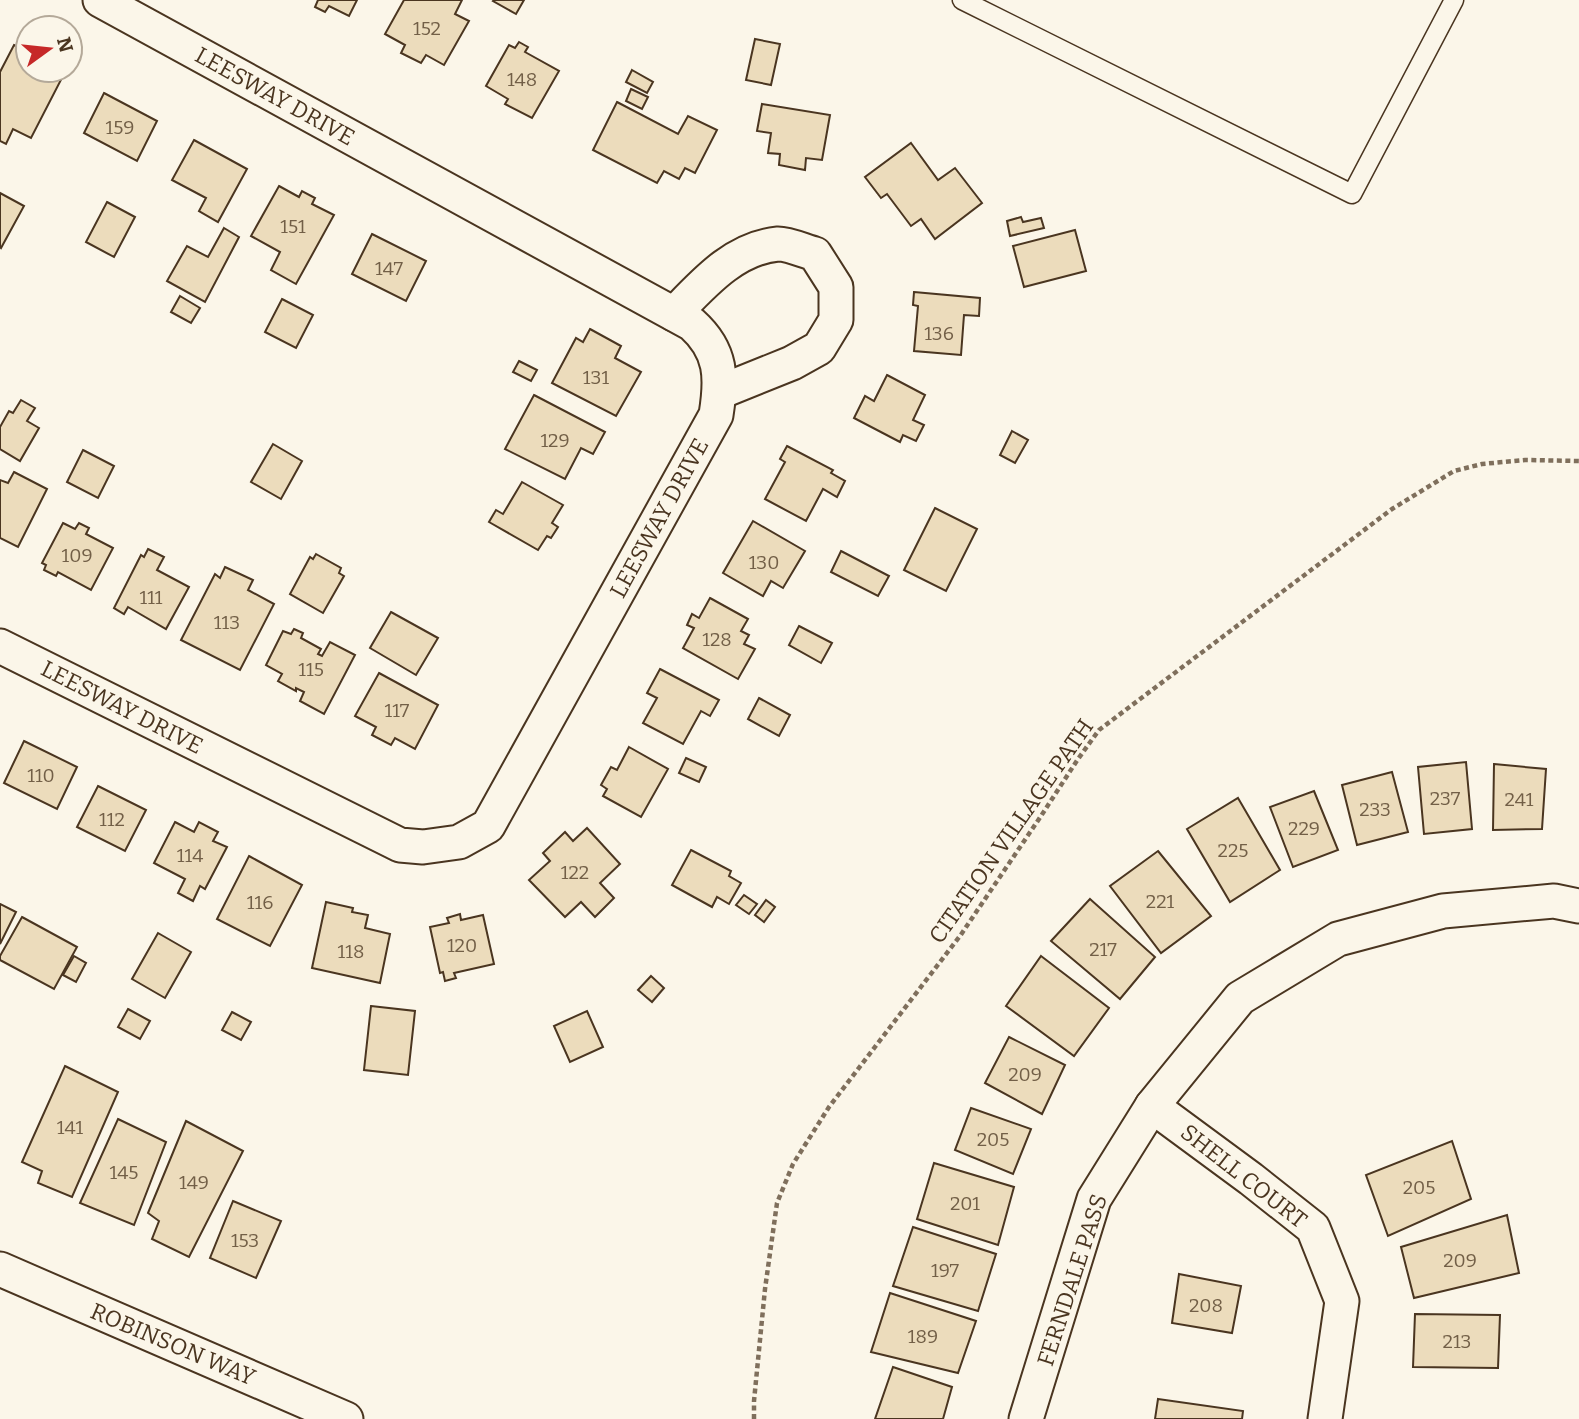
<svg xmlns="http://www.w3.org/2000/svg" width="1579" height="1419" font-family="Bitter,serif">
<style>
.building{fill:#ecdcbc;stroke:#4a3520;stroke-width:2}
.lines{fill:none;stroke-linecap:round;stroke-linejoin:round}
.service-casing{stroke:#4a3520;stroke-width:21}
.minor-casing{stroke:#4a3520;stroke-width:37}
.path{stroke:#7f6f5c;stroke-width:4.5;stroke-dasharray:5 3.5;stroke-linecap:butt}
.service{stroke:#fbf6e9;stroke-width:18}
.minor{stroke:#fbf6e9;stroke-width:33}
.labels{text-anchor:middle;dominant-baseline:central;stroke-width:5;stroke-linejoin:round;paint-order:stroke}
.number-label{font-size:19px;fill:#725f47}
.street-label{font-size:23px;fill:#4a3520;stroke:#fbf6e9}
</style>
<rect width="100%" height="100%" fill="#fbf6e9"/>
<g class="building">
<path d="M318 0H357L349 16 329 6 325 12 315 7Z"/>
<path d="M404 0H462L455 14 469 21 444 65 426 55 421 63 401 53 405 45 385 34Z"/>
<path d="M494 0H524L516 14 493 1Z"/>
<path d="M755 39 780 44 771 85 746 80Z"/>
<path d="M519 42 528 47 525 52 559 71 532 118 505 104 508 99 486 86 509 45 515 48Z"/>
<path d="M14 45 28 52V70H61L65 72 31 138 13 129 6 144 0 141V72Z"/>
<path d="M632 70 653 82 647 93 626 82Z"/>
<path d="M631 89 648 97 642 109 626 101Z"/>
<path d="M104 93 157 121 137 161 84 133Z"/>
<path d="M617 102 678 134 688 116 717 130 695 173 685 168 679 179 664 171 657 183 593 150Z"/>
<path d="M762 104 830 115 822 160 806 158 805 170 779 165 780 154 768 153 771 133 757 131Z"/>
<path d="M194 140 247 169 218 222 199 211 206 198 172 180Z"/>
<path d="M911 143 938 180 955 168 982 203 935 239 921 219 911 226 887 194 881 198 865 177Z"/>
<path d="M279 186 299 197 302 191 315 198 312 204 334 215 296 284 271 270 280 252 251 236Z"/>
<path d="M0 193 24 206 1 248 0 247Z"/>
<path d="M107 202 135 217 114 257 86 242Z"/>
<path d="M1021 217 1023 222 1041 218 1044 228 1010 236 1007 221Z"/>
<path d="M224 228 239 237 205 302 167 281 187 246 208 257Z"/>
<path d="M1075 230 1086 271 1024 287 1013 246Z"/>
<path d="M372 234 426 261 406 301 352 274Z"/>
<path d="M914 292 980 298 979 316 964 315 961 355 914 351 918 306 913 305Z"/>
<path d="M180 296 200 308 191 323 171 312Z"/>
<path d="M282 299 313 315 296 348 265 332Z"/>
<path d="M590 329 621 346 615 358 641 372 616 416 552 383 576 338 583 342Z"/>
<path d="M519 361 537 370 531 381 513 372Z"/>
<path d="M887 375 925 395 913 420 924 425 916 441 903 435 900 442 854 418 865 396 874 401Z"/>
<path d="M534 395 605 432 593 454 581 448 565 479 505 449Z"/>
<path d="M21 400 35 408 27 421 39 428 20 461 0 449V427L9 411 13 413Z"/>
<path d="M1012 431 1028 440 1015 463 1000 455Z"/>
<path d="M273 444 302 461 281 499 251 482Z"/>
<path d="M787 446 833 470 831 473 845 481 837 497 823 489 806 521 765 499 785 462 780 459Z"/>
<path d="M83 450 114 466 98 498 67 482Z"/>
<path d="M14 472 47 489 18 547 0 538V480L8 483Z"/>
<path d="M522 482 563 505 552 523 558 527 551 538 547 536 538 550 489 522 496 510 503 514Z"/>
<path d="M935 508 977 529 946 591 904 570Z"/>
<path d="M753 521 805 551 783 588 771 581 763 596 723 573Z"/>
<path d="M63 523 75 529 79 523 89 528 86 534 113 548 91 590 58 572 56 576 44 570 46 565 42 563Z"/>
<path d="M148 549 164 557 157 570 189 587 166 629 128 607 124 614 114 608 141 555 144 557Z"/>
<path d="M841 551 889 576 878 596 831 572Z"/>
<path d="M316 554 341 568 339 573 344 576 323 613 290 594 310 557 313 559Z"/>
<path d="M225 567 253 580 248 590 274 604 240 670 181 640 215 574 220 578Z"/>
<path d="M710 598 748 619 741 631 749 635 744 644 755 649 738 679 683 648 694 628 687 625 692 614 699 618Z"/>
<path d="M391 612 438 638 416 675 370 648Z"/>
<path d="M799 626 832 643 821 663 789 645Z"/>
<path d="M294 629 303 633 301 638 321 649 318 654 322 656 330 642 355 655 324 714 300 701 304 692 296 688V691L278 681 282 674 266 665 283 631 291 634Z"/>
<path d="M660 669 719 700 710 716 701 711 683 744 643 723 657 698 647 693Z"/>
<path d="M379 673 438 705 415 749 395 738 391 745 372 735 376 727 355 716Z"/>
<path d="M759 698 790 715 779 736 748 719Z"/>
<path d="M24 741 77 767 57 809 4 783Z"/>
<path d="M629 747 668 769 641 817 603 796 607 789 601 785 611 767 617 770Z"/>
<path d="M686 758 706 767 699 782 679 773Z"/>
<path d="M1466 762 1472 829 1424 834 1418 767Z"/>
<path d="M1494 764 1546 769 1542 829 1493 830Z"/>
<path d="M1392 772 1408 832 1357 845 1342 785Z"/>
<path d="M98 786 146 810 125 851 77 827Z"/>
<path d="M1314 791 1338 850 1293 867 1270 807Z"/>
<path d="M1238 798 1280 870 1230 902 1187 829Z"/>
<path d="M175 822 194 832 199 822 218 832 213 841 227 847 205 889 200 886 193 901 178 893 185 879 154 863Z"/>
<path d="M587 828 620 864 600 883 614 898 595 917 581 902 565 917 529 880 550 861 543 853 565 832 573 841Z"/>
<path d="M691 850 731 871 729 876 741 883 729 904 717 897 712 907 672 885Z"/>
<path d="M1158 851 1211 916 1161 953 1110 886Z"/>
<path d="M249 856 302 885 270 946 217 919Z"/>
<path d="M744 895 757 904 749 914 736 905Z"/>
<path d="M1090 899 1155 957 1120 999 1051 941Z"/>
<path d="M766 900 775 907 764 922 755 915Z"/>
<path d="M326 902 353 908 352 912 368 915 365 928 390 934 380 983 312 968Z"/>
<path d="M0 904 16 912 0 944Z"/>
<path d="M460 914 461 920 483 915 494 964 454 973 456 978 445 981 443 972 440 973 430 927 449 923 447 918Z"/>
<path d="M22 917 77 947 54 989 0 960V956Z"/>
<path d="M158 933 191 952 165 998 132 979Z"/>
<path d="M74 956 86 963 76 982 63 975Z"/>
<path d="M1041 956 1109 1008 1074 1056 1006 1006Z"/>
<path d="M651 976 664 988 652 1002 638 990Z"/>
<path d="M371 1006 415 1011 408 1075 364 1070Z"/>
<path d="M128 1009 150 1021 140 1039 118 1027Z"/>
<path d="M587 1011 603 1047 570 1062 554 1026Z"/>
<path d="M232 1012 251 1022 241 1040 222 1030Z"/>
<path d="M1009 1037 1065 1065 1042 1114 985 1083Z"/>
<path d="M65 1066 118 1092 72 1197 38 1183 42 1171 22 1162Z"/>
<path d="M971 1108 1031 1129 1013 1174 955 1150Z"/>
<path d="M118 1119 166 1142 134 1225 80 1203Z"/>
<path d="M186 1121 243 1151 189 1257 152 1239 159 1221 148 1213Z"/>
<path d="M1452 1141 1471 1199 1388 1236 1366 1175Z"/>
<path d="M934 1163 1014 1187 998 1245 917 1219Z"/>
<path d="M233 1201 281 1221 256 1278 210 1258Z"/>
<path d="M1507 1215 1519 1273 1414 1298 1401 1247Z"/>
<path d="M913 1227 996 1254 978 1311 893 1286Z"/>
<path d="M1179 1274 1241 1286 1232 1333 1172 1323Z"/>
<path d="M890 1293 976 1321 958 1373 871 1352Z"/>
<path d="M1415 1314 1500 1315 1498 1368 1413 1367Z"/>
<path d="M893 1367 952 1387 943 1419H875Z"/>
<path d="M1158 1399 1243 1411 1242 1419H1155Z"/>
</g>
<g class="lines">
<g class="service-casing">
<path id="service" d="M962 0 1352 194 1454 0"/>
</g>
<g class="minor-casing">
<g id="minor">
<path d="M674 314C703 284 734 248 778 244 789 244 804 251 815 254L836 287V320L819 348 792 363 720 392"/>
<path d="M0 646 400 845 423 847 459 842 488 826 716 415C722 378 722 351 692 324L100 0"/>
<path d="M1152 1106 1251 1179 1313 1228 1342 1301 1325 1419"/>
<path d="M0 1269 346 1419"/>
<path d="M1026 1419 1094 1199 1152 1106 1240 998 1338 939 1443 911 1554 901 1579 906"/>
</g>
</g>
<path class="path" d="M754 1419V1401L765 1289 777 1203 793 1164 829 1107 960 936 1041 816 1078 759 1099 730 1392 509 1454 471 1482 464 1525 460 1579 461"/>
<use href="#service" class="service"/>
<use href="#minor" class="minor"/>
</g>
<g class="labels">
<g class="number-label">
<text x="427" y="28">152</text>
<text x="522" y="79">148</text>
<text x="120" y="127">159</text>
<text x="293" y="226">151</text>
<text x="389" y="268">147</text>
<text x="939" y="333">136</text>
<text x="596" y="377">131</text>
<text x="555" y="440">129</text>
<text x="77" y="555">109</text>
<text x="764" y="562">130</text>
<text x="151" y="597">111</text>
<text x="227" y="622">113</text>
<text x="717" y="639">128</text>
<text x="311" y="669">115</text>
<text x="397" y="710">117</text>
<text x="41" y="775">110</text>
<text x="1445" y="798">237</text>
<text x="1519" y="799">241</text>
<text x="1375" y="809">233</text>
<text x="112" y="819">112</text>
<text x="1304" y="828">229</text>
<text x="1233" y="850">225</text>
<text x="190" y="855">114</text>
<text x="575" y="872">122</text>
<text x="1160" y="901">221</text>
<text x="260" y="902">116</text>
<text x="462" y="945">120</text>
<text x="1103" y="949">217</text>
<text x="351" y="951">118</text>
<text x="1025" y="1074">209</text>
<text x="70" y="1127">141</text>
<text x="993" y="1139">205</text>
<text x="124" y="1172">145</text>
<text x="194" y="1182">149</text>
<text x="1419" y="1187">205</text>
<text x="965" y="1203">201</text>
<text x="245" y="1240">153</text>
<text x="1460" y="1260">209</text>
<text x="945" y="1270">197</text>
<text x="1206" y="1305">208</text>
<text x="923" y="1336">189</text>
<text x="1457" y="1341">213</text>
</g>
<g class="street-label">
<text transform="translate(275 96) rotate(29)">LEESWAY DRIVE</text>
<text transform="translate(659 518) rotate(-61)">LEESWAY DRIVE</text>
<text transform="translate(122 707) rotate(27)">LEESWAY DRIVE</text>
<text transform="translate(1011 831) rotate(-55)">CITATION VILLAGE PATH</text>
<text transform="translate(1244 1176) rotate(38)">SHELL COURT</text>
<text transform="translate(1072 1280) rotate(-72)">FERNDALE PASS</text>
<text transform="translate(173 1344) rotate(23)">ROBINSON WAY</text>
</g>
</g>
<g transform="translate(49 49) rotate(75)"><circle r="33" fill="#fbf6e9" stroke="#b4a999" stroke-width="2"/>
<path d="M0-5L12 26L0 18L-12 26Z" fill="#c62828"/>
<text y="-10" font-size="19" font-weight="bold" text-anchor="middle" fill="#4a3520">N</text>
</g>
</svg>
